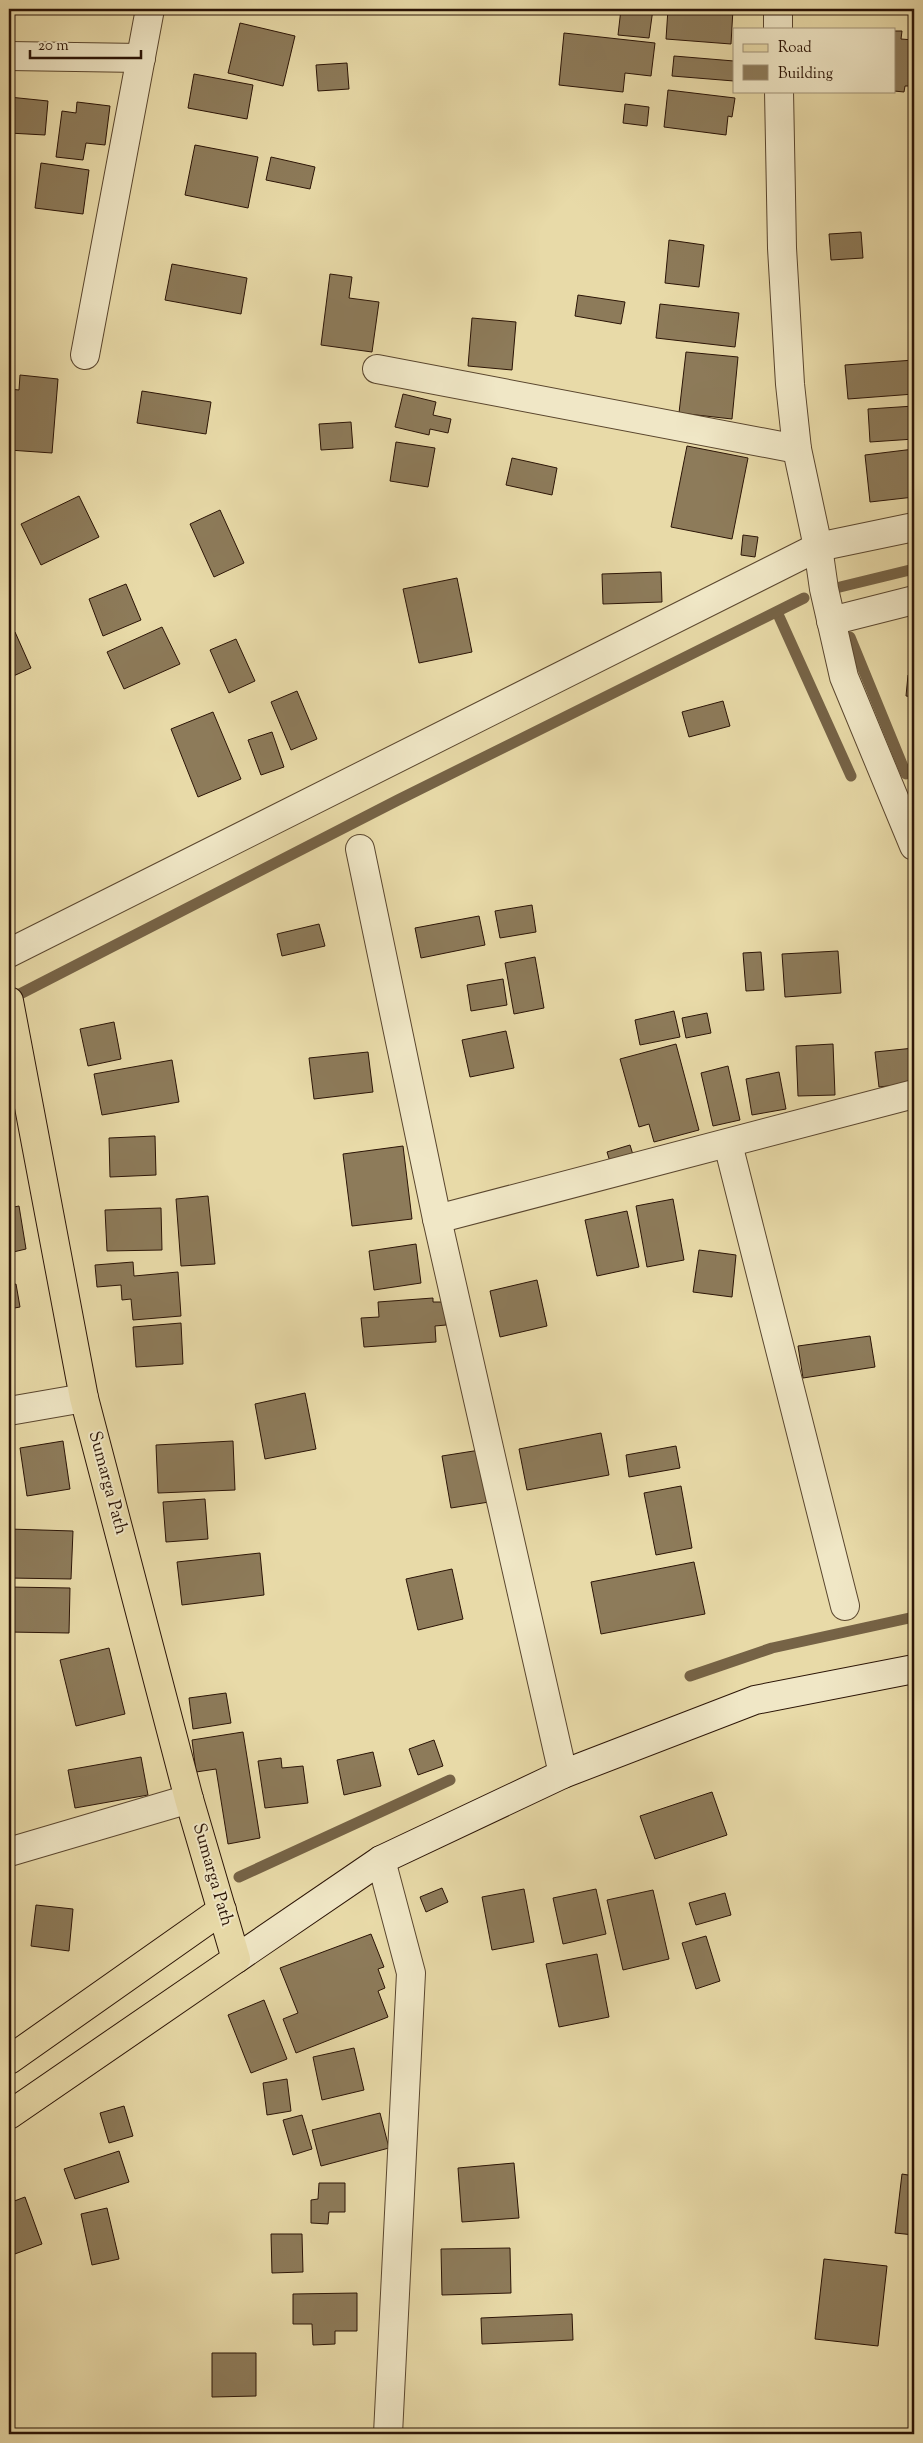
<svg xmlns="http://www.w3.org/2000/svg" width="923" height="2443" font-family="'Sorts Mill Goudy',serif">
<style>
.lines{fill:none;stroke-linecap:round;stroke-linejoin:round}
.stream{stroke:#766346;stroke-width:11}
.building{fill:#8d7b5a;stroke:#2b1406}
.street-casing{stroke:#5a462e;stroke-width:30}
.secondary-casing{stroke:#2b1406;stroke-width:30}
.primary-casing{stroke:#2b1406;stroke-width:30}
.street{stroke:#f0e7c6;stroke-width:28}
.secondary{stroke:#f0e7c6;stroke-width:28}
.primary{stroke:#e8daa8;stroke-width:28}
.labels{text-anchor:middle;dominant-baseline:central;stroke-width:4;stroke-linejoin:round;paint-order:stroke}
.street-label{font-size:18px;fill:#2b1406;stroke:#f0e7c6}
</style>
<rect width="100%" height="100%" fill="#e8daa8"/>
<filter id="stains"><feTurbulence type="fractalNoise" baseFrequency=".004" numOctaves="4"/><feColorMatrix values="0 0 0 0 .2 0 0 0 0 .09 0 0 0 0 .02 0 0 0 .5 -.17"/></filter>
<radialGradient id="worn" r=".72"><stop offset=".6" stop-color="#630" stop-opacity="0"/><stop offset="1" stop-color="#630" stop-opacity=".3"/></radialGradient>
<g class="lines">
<g class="stream">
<path d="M840 587 914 569"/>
<path d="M777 612 851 776"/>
<path d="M850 637 906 774"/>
<path d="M16 996 398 800 804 598"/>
<path d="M690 1676 772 1648 914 1617"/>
<path d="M239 1877 450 1780"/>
</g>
</g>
<g class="building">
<path d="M279 9H299L298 13Z"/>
<path d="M621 9H653L649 38 618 35Z"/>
<path d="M668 9H733L731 44 666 39Z"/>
<path d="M240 23 295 36 283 86 228 73Z"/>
<path d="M894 31H902L901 39 914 40V86H905L904 92 894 91Z"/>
<path d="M564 33 655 43 651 76 625 73 623 92 559 85Z"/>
<path d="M674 56 734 61V81L672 76Z"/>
<path d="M347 63 349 89 318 91 316 65Z"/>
<path d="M194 74 253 85 247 119 188 108Z"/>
<path d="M668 90 735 98 732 117 728 116 726 135 664 127Z"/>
<path d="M9 97 48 101 45 135 9 133Z"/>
<path d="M77 102 110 106 105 145 86 143 83 160 56 157 62 111 76 113Z"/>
<path d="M625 104 649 107 647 126 623 123Z"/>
<path d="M195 145 258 157 248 208 185 195Z"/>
<path d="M271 157 315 167 310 189 266 180Z"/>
<path d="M41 163 89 170 83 214 35 208Z"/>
<path d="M861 232 863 258 831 260 829 234Z"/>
<path d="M669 240 704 245 699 287 665 283Z"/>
<path d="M172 264 247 278 241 314 165 300Z"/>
<path d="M330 274 352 277 349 298 379 302 372 352 321 345Z"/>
<path d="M578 295 625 302 621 324 575 316Z"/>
<path d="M660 304 739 313 735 347 656 338Z"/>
<path d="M472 318 516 322 512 370 468 366Z"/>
<path d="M686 352 738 357 732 419 679 413Z"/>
<path d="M914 360V394L848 399 845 365Z"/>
<path d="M20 375 58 379 52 453 9 450V389L19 390Z"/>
<path d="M142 391 211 402 206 434 137 423Z"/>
<path d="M403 394 436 402 433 415 451 419 448 433 430 429 429 435 395 427Z"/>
<path d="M914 406V439L870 442 868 409Z"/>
<path d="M351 422 353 448 321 450 319 424Z"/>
<path d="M396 442 435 448 428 487 390 481Z"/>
<path d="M687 446 748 458 732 539 671 527Z"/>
<path d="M914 449V497L870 502 865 455Z"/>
<path d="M512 458 557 468 552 495 506 485Z"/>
<path d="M79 496 99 537 41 565 21 524Z"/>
<path d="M220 510 244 563 214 577 190 524Z"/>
<path d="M743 535 758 537 755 557 741 555Z"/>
<path d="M661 572 662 602 603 604 602 574Z"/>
<path d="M457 578 472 652 419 663 403 589Z"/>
<path d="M126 584 141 620 103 636 89 599Z"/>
<path d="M162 627 180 664 124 689 107 652Z"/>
<path d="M15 632 31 668 9 678V634Z"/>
<path d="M236 639 255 681 229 693 210 650Z"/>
<path d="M908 675H914V697L906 696Z"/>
<path d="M297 691 317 739 291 750 271 702Z"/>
<path d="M723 701 730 726 689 737 682 712Z"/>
<path d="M213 712 241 779 198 797 171 729Z"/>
<path d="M272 732 284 767 261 775 248 740Z"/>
<path d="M532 905 536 932 500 938 495 911Z"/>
<path d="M479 916 485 945 421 958 415 928Z"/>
<path d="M319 924 325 946 282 956 277 934Z"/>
<path d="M838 951 841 993 785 997 782 954Z"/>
<path d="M761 952 764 990 746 991 743 953Z"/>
<path d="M535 957 544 1008 514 1014 505 963Z"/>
<path d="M503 979 507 1005 471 1011 467 985Z"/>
<path d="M674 1011 680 1037 640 1045 635 1020Z"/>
<path d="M707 1013 711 1033 686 1038 682 1018Z"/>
<path d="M114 1022 121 1059 88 1066 80 1029Z"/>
<path d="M506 1031 514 1068 470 1077 462 1040Z"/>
<path d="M676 1044 699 1130 654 1142 649 1124 639 1127 620 1059Z"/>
<path d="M833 1044 835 1095 798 1096 796 1046Z"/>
<path d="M914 1048V1083L879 1087 875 1052Z"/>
<path d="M368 1052 373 1092 314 1099 309 1058Z"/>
<path d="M172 1060 179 1102 102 1115 94 1074Z"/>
<path d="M728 1066 740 1120 713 1126 701 1073Z"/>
<path d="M779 1072 786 1109 752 1115 746 1079Z"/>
<path d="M155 1136 156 1175 110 1177 109 1138Z"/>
<path d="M630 1145 634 1158 611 1165 607 1152Z"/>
<path d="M403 1146 412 1219 352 1226 343 1154Z"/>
<path d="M208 1196 215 1264 181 1266 176 1199Z"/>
<path d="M673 1199 684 1260 647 1267 636 1206Z"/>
<path d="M19 1206 26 1249 9 1253V1208Z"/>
<path d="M161 1208 162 1250 107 1251 105 1210Z"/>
<path d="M627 1211 639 1267 597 1276 585 1220Z"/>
<path d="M416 1244 421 1283 374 1290 369 1251Z"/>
<path d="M699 1250 736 1255 732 1297 693 1292Z"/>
<path d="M133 1262 134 1276 178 1272 181 1316 133 1320 131 1299 122 1300 121 1285 97 1287 95 1265Z"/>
<path d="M537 1280 547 1326 500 1337 490 1291Z"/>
<path d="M16 1284 20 1307 9 1309V1286Z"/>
<path d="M433 1298V1302H444L446 1325 435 1326 436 1342 364 1347 361 1318 379 1317 378 1302Z"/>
<path d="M181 1323 183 1364 136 1367 133 1327Z"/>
<path d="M870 1336 875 1367 803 1378 798 1346Z"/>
<path d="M305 1393 316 1449 265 1459 255 1404Z"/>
<path d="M601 1433 609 1475 527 1490 519 1449Z"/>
<path d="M63 1441 70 1489 27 1496 20 1448Z"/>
<path d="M233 1441 235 1490 158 1493 156 1445Z"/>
<path d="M676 1446 680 1468 629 1477 626 1455Z"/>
<path d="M480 1450 489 1502 451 1508 442 1456Z"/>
<path d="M681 1486 692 1548 656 1555 644 1493Z"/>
<path d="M205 1499 208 1539 166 1542 163 1502Z"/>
<path d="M9 1529 73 1531 71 1579 9 1578Z"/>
<path d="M260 1553 264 1595 182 1605 177 1562Z"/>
<path d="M694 1562 705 1614 601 1634 591 1582Z"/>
<path d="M452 1569 463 1619 418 1630 406 1579Z"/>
<path d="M9 1587 70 1588 69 1633 9 1632Z"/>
<path d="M109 1648 125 1714 76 1726 60 1660Z"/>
<path d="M226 1693 231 1723 193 1729 189 1698Z"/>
<path d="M243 1732 260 1838 228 1844 216 1769 196 1772 192 1740Z"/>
<path d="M434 1740 443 1766 418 1775 409 1749Z"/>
<path d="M373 1752 381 1786 344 1795 337 1760Z"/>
<path d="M141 1757 148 1795 75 1808 68 1770Z"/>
<path d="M281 1758 282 1768 303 1766 308 1803 265 1808 258 1761Z"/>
<path d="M712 1792 727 1835 655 1859 640 1816Z"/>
<path d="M442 1888 448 1902 426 1912 420 1897Z"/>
<path d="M524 1889 534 1942 492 1950 482 1897Z"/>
<path d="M596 1889 606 1934 563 1944 553 1898Z"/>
<path d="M653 1890 669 1959 623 1970 607 1900Z"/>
<path d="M725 1893 731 1915 696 1925 689 1903Z"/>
<path d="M36 1905 73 1909 69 1951 31 1946Z"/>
<path d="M371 1934 384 1967 378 1969 385 1988 378 1991 388 2017 296 2053 283 2019 298 2013 280 1968Z"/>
<path d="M706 1936 720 1981 696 1989 682 1943Z"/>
<path d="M597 1954 609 2017 559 2027 546 1964Z"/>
<path d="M264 2000 287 2059 251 2073 228 2015Z"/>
<path d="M354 2048 364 2090 322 2100 313 2057Z"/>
<path d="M287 2079 291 2111 267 2115 263 2083Z"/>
<path d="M124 2106 133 2136 109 2143 100 2113Z"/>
<path d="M380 2113 389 2148 321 2166 312 2130Z"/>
<path d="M302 2115 312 2149 293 2155 283 2120Z"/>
<path d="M119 2151 129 2182 75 2199 64 2169Z"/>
<path d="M514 2163 519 2218 462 2222 458 2168Z"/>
<path d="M902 2174 914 2176V2235L895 2233Z"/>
<path d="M319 2183H345V2212H329L328 2224 311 2223V2200L318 2199Z"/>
<path d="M25 2197 42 2244 12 2255 9 2245V2203Z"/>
<path d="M107 2208 119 2259 92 2265 81 2214Z"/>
<path d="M271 2234H302L303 2272 272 2273Z"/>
<path d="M510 2248 511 2293 442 2295 441 2249Z"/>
<path d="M824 2259 887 2266 878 2346 815 2339Z"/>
<path d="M357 2293V2331H335V2344L313 2345 312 2324H293V2294Z"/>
<path d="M572 2314 573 2340 482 2344 481 2318Z"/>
<path d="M212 2353H256V2396L212 2397Z"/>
<path d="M9 2406 13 2407 9 2434Z"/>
</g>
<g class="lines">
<g class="street-casing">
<g id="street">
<path d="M778 9V29"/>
<path d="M9 56 141 58"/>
<path d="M779 91 782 248 790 384 797 449 818 547 824 589 844 677 914 846"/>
<path d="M85 355 150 9"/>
<path d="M377 369 797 449"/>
<path d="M831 621 914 600"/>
<path d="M360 849 437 1219 563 1774"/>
<path d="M9 953 818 547 914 527"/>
<path d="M728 1144 845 1606"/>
<path d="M437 1219 914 1094"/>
<path d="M9 1411 84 1398"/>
<path d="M9 1852 189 1799"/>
<path d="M381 1860 411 1973 388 2434"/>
</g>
</g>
<g class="secondary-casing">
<path id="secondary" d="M236 1959 381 1860 563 1774 755 1700 914 1669"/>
</g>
<g class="primary-casing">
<g id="primary">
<path d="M9 1001 84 1398 189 1799 236 1959 9 2115"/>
<path d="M9 2060 222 1910"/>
</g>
</g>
<use href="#street" class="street"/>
<use href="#secondary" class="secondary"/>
<use href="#primary" class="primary"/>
</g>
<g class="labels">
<g class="street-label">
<text transform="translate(107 1483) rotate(75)">Sumarga Path</text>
<text transform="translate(212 1875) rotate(74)">Sumarga Path</text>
</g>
</g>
<rect width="923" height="2443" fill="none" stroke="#e8daa8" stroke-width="30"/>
<rect x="10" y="10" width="903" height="2423" fill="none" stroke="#2b1406" stroke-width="2.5"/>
<rect x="15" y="15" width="893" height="2413" fill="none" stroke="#2b1406"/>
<rect x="733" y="28" width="162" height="65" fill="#f0e7c6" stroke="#a19379"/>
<rect x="743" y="44" width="25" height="8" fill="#e8daa8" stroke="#a19379"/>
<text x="778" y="52" font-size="15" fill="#2b1406">Road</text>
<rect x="743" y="65" width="25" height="15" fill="#8d7b5a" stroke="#a19379"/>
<text x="778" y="78" font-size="15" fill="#2b1406">Building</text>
<path d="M30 50v8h111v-8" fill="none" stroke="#2b1406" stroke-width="2.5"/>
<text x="38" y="50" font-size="15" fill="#2b1406" stroke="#f0e7c6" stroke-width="4" paint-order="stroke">20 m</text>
<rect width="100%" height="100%" filter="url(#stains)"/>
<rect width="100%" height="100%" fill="url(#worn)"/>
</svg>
